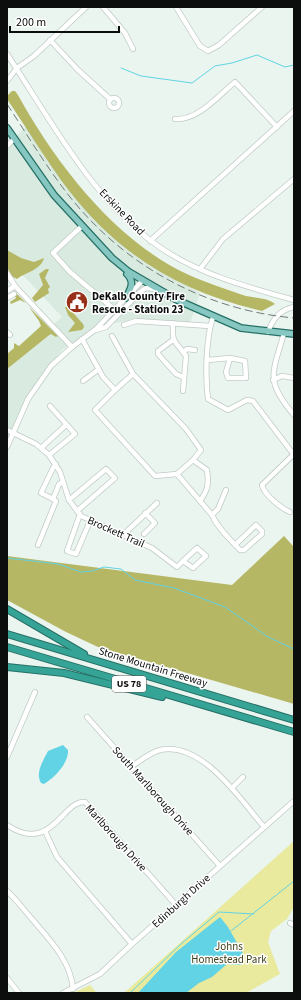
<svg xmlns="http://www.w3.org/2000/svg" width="301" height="1000" font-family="'Source Sans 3',sans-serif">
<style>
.built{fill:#d9eae0}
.green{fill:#e9ea9e}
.forest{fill:#b6b765}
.water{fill:#62d3e4}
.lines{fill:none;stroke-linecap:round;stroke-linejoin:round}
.stream{stroke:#62d3e4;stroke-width:1}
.minor-casing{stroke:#c1cbc5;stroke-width:6}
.major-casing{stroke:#267066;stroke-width:8}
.highway-casing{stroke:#267066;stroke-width:8}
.minor{stroke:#fff;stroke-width:4.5}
.major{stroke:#86c8c1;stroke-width:5.5}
.highway{stroke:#35a497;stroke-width:6}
.rail{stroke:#757b77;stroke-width:1;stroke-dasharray:8 4;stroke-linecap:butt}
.labels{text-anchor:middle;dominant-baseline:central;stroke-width:3;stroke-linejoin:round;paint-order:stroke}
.shield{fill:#fff;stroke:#545655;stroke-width:1}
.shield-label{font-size:10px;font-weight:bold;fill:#0b0e0c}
.street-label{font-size:11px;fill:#0b0e0c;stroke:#fff}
.poi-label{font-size:11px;font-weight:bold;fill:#0b0e0c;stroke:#fff;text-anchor:start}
.park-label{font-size:11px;fill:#3d3d19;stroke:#fff}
</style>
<rect width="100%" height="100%" fill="#ebf5ef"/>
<path class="built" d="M27 126 87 205 172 277 200 293 189 326 145 320 103 324 63 349 37 381 7 444V365L62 317 7 258V145Z"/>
<g class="green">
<path d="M294 841V907L287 919 271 931 268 942 280 974 246 993H124Z"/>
<path d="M90 985 97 993H73Z"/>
</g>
<g class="forest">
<path d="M12 91H15L18 95C56 164 116 242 189 275 207 283 228 290 246 296 255 298 268 298 275 304L262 311C183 293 120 256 70 192 47 162 28 130 7 99L8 95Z"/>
<path d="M7 250 21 258 34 262 44 258C41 270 26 272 17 279 5 274 7 261 7 250Z"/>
<path d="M46 269H49L45 278 50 287 48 289 49 293 35 302 32 298 43 285 39 274Z"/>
<path d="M14 291 26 303 20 300 11 304 10 302 16 298 13 292Z"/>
<path d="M29 307 58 336 56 337 51 334 48 336 7 369V354L14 348V343L19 346 41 326 39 321Z"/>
<path d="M65 307H68L83 324 84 327 82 330 68 332 75 323 68 315Z"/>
<path d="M284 536 294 547V704L98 647 66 632 7 600V556L232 585Z"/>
</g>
<g class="water">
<path d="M63 745 68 750C69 763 54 778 44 784L41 783C35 773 43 761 48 751Z"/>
<path d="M220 917 228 927 244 955V960L241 965 227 964 212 977 199 983 186 993H138L176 952Z"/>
</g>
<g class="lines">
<g class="stream">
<path d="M121 68 141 76 192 83 215 66 232 63 257 55 285 67 294 65"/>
<path d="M7 558 58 564 81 572 92 571 104 567 121 569 135 580 174 588 225 607 268 637 294 649"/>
<path d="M231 931 294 881"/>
<path d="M130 993 181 944 219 912 254 914"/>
</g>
<g class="minor-casing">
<g id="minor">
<path d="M103 7 125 33 133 49"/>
<path d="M176 7 200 46 208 51 219 45 262 7"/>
<path d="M50 40 78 70 110 99"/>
<path d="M7 54C52 122 96 207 167 252 205 276 251 288 294 300"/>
<path d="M7 81 17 68 34 56 86 7"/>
<circle cx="114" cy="103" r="5"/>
<path d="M175 119C198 121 219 95 235 82L277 127"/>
<path d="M7 146 14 139"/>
<path d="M82 226 53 253 70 272 115 310"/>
<path d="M150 241 294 111"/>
<path d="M200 269 223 239 294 179"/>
<path d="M7 273 15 286 72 347"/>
<path d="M7 291 15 286"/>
<path d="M7 298 14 294"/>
<path d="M213 317C206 338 205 376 208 399L228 410 247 400 253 401 294 455"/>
<path d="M173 323C172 345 175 340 186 356L183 391"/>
<path d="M124 325 136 321 210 326"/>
<path d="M96 330 106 327 140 292 146 288 156 289"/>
<path d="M7 332 10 335"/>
<path d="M268 332C273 319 279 310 294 307"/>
<path d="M284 333C273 373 264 380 294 415"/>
<path d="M112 336 133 374"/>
<path d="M82 339 103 377 115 390 95 410 155 476 177 474 212 515C218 529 230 539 240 550H244L262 534V531L256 525 235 545"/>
<path d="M173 340 158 351V354L176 374 183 377"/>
<path d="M183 352 187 349 195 350"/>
<path d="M230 358 245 361 246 378H228L226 372Z"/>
<path d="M208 360 230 358"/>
<path d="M273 380 282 376 294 378"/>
<path d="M83 381 99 369"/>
<path d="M115 390 133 374 186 429 201 450 193 460 207 470C209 484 208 490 200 501"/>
<path d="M7 430 36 444 49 455 60 472 69 500 81 516 152 548 177 567 183 561 193 568 206 556 197 548 183 561"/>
<path d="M7 447 28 399 51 366 72 347 96 329 142 281"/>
<path d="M41 448 66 425"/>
<path d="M49 455 75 434 50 406"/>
<path d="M56 464 53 468 41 493 53 499 59 484 63 482"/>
<path d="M177 474 193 460"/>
<path d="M69 500 106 469 115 478 77 511"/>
<path d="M290 512C281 508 264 495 262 485L293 455"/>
<path d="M80 514 67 551 76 554 90 521"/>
<path d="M212 515 218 509 226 490"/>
<path d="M144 534 155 523 145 513"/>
<path d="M123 535 157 503"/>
<path d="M38 545 56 501 53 499"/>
<path d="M87 717 220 866"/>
<path d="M7 757 35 692"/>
<path d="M131 767C140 761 149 753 160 750 201 740 241 800 264 827"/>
<path d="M232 788 243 777"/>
<path d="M7 825C52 855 62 800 85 802L176 905"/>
<path d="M45 831 57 857 132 944"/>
<path d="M7 891C16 899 24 910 32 919 49 939 71 961 73 989"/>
<path d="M290 923 294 925"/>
<path d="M7 978 19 993"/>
<path d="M63 993 100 974 132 944 294 801"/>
</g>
</g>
<g class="major-casing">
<g id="major">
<path d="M7 128 54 195 112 258 129 272 177 300 241 328 294 334"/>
<path d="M126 298C131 288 135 282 127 274"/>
</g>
</g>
<g class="highway-casing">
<g id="highway">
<path d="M7 609 84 654"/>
<path d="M7 634 294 720"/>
<path d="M7 647 294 732"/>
<path d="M7 667 64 673 162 697"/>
</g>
</g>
<use href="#minor" class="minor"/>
<use href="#major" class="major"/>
<use href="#highway" class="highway"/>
<path class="rail" d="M7 104C28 136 47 168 70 197 126 267 206 310 294 318"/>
</g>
<defs>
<g id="civic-disc" transform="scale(1.15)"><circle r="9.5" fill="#982f18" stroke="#fff"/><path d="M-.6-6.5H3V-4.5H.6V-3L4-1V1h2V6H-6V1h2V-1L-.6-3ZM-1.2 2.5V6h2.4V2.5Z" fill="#fff"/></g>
</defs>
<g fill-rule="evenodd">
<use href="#civic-disc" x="77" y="302"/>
</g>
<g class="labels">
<rect class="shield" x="112" y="676" width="34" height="16" rx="3"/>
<g class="shield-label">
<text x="129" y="684">US 78</text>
</g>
<g class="street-label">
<text transform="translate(122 212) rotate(46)">Erskine Road</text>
<text transform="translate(116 532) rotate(24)">Brockett Trail</text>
<text transform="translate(153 667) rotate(17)">Stone Mountain Freeway</text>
<text transform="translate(153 791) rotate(48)">South Marlborough Drive</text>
<text transform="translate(116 838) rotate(48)">Marlborough Drive</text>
<text transform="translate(181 901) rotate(-42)">Edinburgh Drive</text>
</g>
<g class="poi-label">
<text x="92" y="296">DeKalb County Fire<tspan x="92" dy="13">Rescue - Station 23</tspan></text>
</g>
<g class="park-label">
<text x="229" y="946">Johns<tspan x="229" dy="13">Homestead Park</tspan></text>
</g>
</g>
<rect width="301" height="1000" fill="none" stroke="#0b0e0c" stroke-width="16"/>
<path d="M10 26v6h109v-6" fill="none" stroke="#0b0e0c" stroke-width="2"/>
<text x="16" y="26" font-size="12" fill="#0b0e0c" stroke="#ffffff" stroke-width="3" paint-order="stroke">200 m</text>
</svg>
